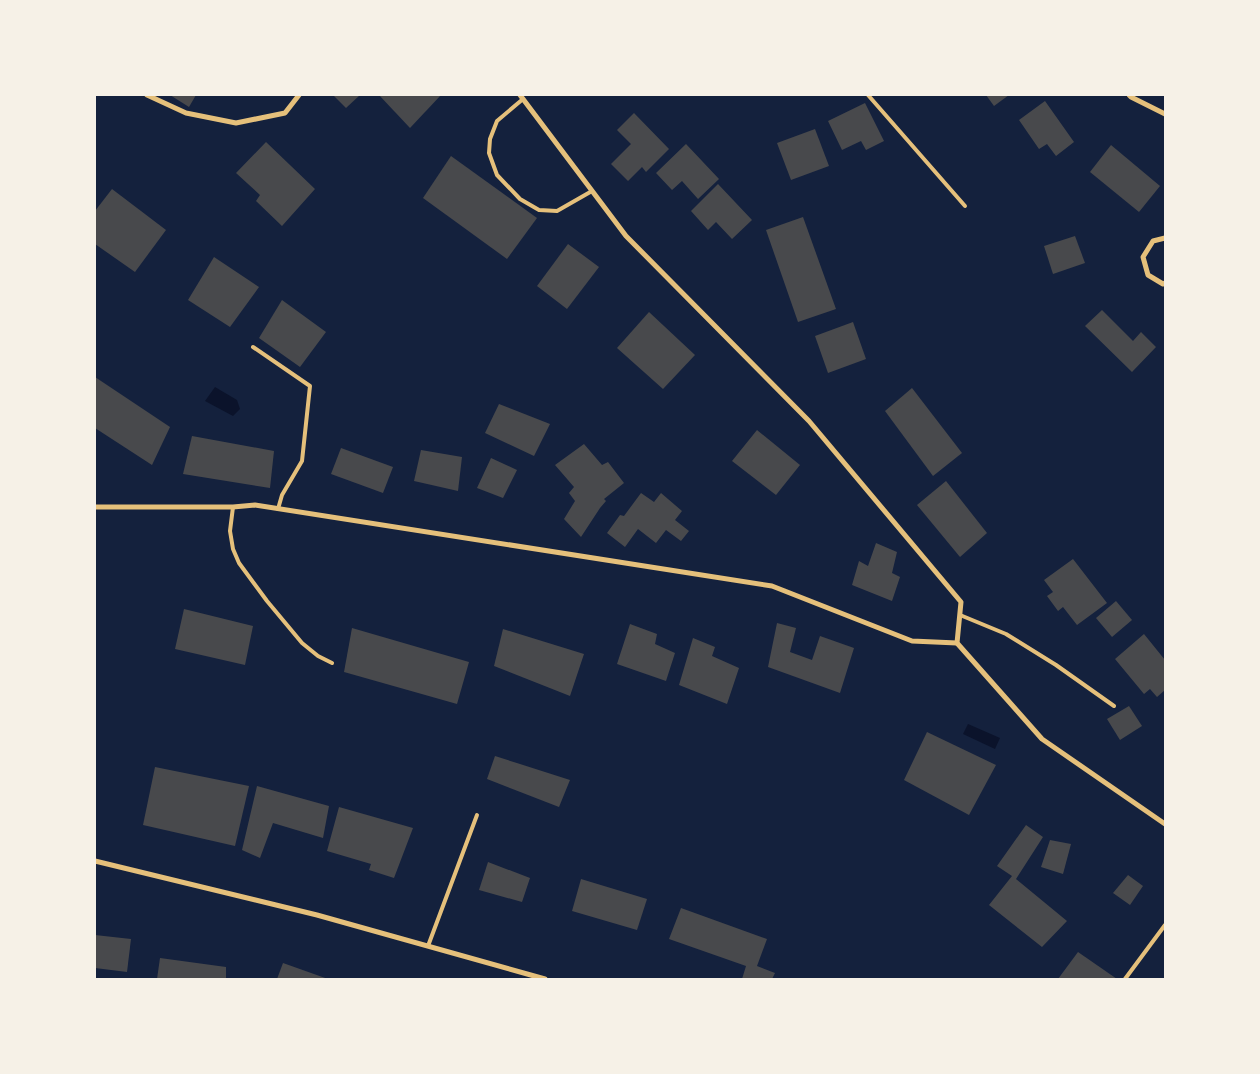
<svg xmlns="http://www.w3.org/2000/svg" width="1260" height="1074" font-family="'Source Sans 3',sans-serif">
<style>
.water{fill:#0b132b}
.building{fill:#48494c}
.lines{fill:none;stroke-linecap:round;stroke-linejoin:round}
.service{stroke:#e5c07b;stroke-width:4}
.minor{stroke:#e5c07b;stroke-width:5}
</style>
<rect width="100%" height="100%" fill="#14213d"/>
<g class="water">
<path d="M215 387 237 400 240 409 233 416 205 401Z"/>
<path d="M968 724 1000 738 995 749 963 734Z"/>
</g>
<g class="building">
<path d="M170 95H196L189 107Z"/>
<path d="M333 95H360L346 108Z"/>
<path d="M379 95H441L410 128Z"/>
<path d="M986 95H1009L994 106Z"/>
<path d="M1045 101 1074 142 1056 156 1047 144 1039 149 1019 120Z"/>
<path d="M865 103 884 141 866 150 861 141 842 150 828 121Z"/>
<path d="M634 113 669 149 646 172 642 167 628 181 611 164 631 144 617 130Z"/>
<path d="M815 129 829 166 791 180 777 143Z"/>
<path d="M266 142 315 189 282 226 256 201 260 195 236 173Z"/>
<path d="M686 144 719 179 698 199 682 181 672 190 656 173Z"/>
<path d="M1111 145 1160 186 1139 212 1090 172Z"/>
<path d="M451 156 537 218 507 259 423 198Z"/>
<path d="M718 184 752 220 732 239 716 222 708 230 691 211Z"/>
<path d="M112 189 166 230 135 272 95 244V211Z"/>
<path d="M803 217 836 309 798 322 766 230Z"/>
<path d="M1075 236 1085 263 1053 274 1044 246Z"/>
<path d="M568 244 599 267 567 309 537 286Z"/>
<path d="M214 257 259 287 230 327 188 300Z"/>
<path d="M282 300 326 332 300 367 259 338Z"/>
<path d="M1102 310 1133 341 1141 332 1156 347 1132 372 1085 326Z"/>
<path d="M649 312 695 355 663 389 617 348Z"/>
<path d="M853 322 866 359 828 373 815 336Z"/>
<path d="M95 377 170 427 152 465 95 428Z"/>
<path d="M912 388 962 453 933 476 885 411Z"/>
<path d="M499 404 550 424 534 456 485 433Z"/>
<path d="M757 430 800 465 776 495 732 461Z"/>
<path d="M192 436 274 451 270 488 183 474Z"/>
<path d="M584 444 602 465 608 462 624 483 604 499 606 501 600 508 581 537 564 519 575 501 569 493 574 487 555 465Z"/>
<path d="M341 448 393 467 383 493 331 474Z"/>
<path d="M421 450 462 457 458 491 414 481Z"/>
<path d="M491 458 517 470 503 498 477 488Z"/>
<path d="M946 481 987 533 960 557 917 505Z"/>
<path d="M641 493 654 502 661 493 682 511 675 520 689 531 681 541 666 530 656 543 638 529 625 547 607 533 620 515 624 516Z"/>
<path d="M876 543 897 552 892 573 900 577 892 601 852 585 859 561 868 566Z"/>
<path d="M1073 559 1107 603 1077 625 1063 607 1058 611 1047 596 1053 592 1044 580Z"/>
<path d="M1116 601 1132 620 1112 637 1096 618Z"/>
<path d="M184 609 253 626 245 665 175 649Z"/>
<path d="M777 623 796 628 790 652 812 660 820 636 854 648 840 693 768 667Z"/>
<path d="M630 624 657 634 655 644 675 653 666 681 617 664Z"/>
<path d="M352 628 469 662 457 704 344 672Z"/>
<path d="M503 629 584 654 570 696 494 666Z"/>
<path d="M1144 634 1165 660V690L1157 697 1150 689 1144 694 1115 659Z"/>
<path d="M693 638 715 647 712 656 739 668 727 704 679 685Z"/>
<path d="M1129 706 1142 726 1120 740 1107 719Z"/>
<path d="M927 732 996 765 969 815 904 780Z"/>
<path d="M495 756 570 780 559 807 487 779Z"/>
<path d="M155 767 249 786 235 846 143 825Z"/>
<path d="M257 786 329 806 323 838 273 823 260 858 242 850Z"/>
<path d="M339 807 413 828 394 878 369 870 371 864 327 851Z"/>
<path d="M1026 825 1043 837 1016 879 1067 921 1042 947 989 905 1012 876 997 866Z"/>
<path d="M1050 840 1071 844 1063 874 1041 867Z"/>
<path d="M488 862 530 878 522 902 479 890Z"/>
<path d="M1128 875 1143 886 1130 905 1113 893Z"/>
<path d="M581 879 647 899 637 930 572 911Z"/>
<path d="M681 908 767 939 757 966 775 973 772 979H742L746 966 669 939Z"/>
<path d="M95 935 131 939 127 972 95 968Z"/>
<path d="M1078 952 1117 979H1058Z"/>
<path d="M160 958 226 967V979H157Z"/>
<path d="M283 963 328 979H277Z"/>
</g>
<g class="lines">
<g class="service">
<path d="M868 95 965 206"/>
<path d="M523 99 497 121 490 139 489 153 497 175 520 199 539 210 557 211 592 191"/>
<path d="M253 347 310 386 302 461 282 495 278 509"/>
<path d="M233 507 230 531 233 549 239 563 267 601 302 643 318 656 332 663"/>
<path d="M960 615 1006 634 1056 665 1114 706"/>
<path d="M428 946 477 815"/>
<path d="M1125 979 1165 925"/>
</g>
<g class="minor">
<path d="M147 95 186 113 236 123 285 113 299 95"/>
<path d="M520 95 626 236 809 421 961 602 957 643 1042 739 1165 824"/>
<path d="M1129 95 1131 97 1165 114"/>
<path d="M1165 238 1153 241 1143 257 1148 275 1163 284 1165 283"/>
<path d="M95 507H233L255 505 772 586 912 641 957 643"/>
<path d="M95 861 317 915 545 979"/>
</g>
</g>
<rect width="1260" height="1074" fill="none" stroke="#f6f1e7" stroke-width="192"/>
</svg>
